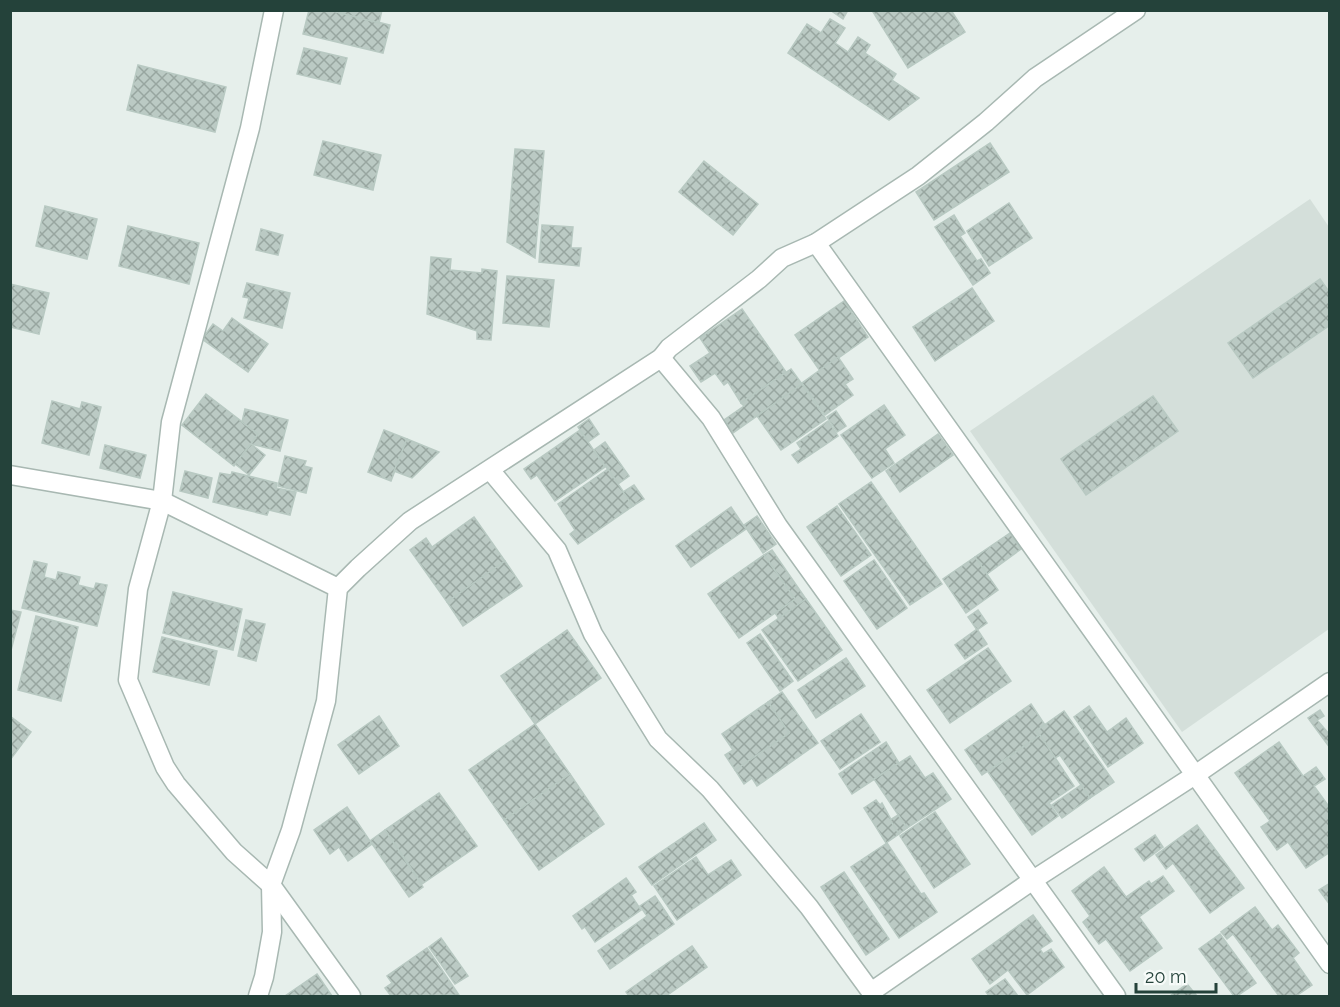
<svg xmlns="http://www.w3.org/2000/svg" width="1340" height="1007" font-family="Raleway,sans-serif">
<style>
.built{fill:#d4dfda}
.building{fill:url(#building-cross-hatch);stroke:#b8c9c2;stroke-width:1.5}
.lines{fill:none;stroke-linecap:round;stroke-linejoin:round}
.street-casing{stroke:#a8b8b2;stroke-width:21}
.street{stroke:#fff;stroke-width:18}
</style>
<defs>
<pattern id="building-cross-hatch" width="8" height="8" patternUnits="userSpaceOnUse" patternTransform="scale(1.5)"><rect width="8" height="8" fill="#bbcac4"/><path d="M0 0l8 8M0 8l8-8" fill="none" stroke="#98a6a0"/></pattern>
</defs>
<rect width="100%" height="100%" fill="#e6efeb"/>
<path class="built" d="M1310 199 1329 227V629L1182 732 970 431Z"/>
<g class="building">
<path d="M309 10H329L390 25 383 53 303 34Z"/>
<path d="M329 10H382L379 23Z"/>
<path d="M830 10H848L843 19Z"/>
<path d="M876 10H951L965 32 908 68 873 12Z"/>
<path d="M830 19 845 28 835 43 848 52 858 37 870 45 865 53 896 74 892 80 919 98 889 120 788 53 807 24 821 33Z"/>
<path d="M304 48 347 58 340 84 297 74Z"/>
<path d="M138 65 226 87 215 132 127 110Z"/>
<path d="M323 141 381 155 373 190 314 175Z"/>
<path d="M990 143 1009 172 934 220 916 192Z"/>
<path d="M515 149 544 151 535 258 507 242Z"/>
<path d="M704 161 758 204 733 235 679 192Z"/>
<path d="M1009 203 1032 238 989 266 967 231Z"/>
<path d="M45 206 97 219 87 259 36 246Z"/>
<path d="M954 215 965 233 960 236 977 261 981 259 990 273 973 285 935 227Z"/>
<path d="M542 225 573 227 571 248H581L579 266 539 262Z"/>
<path d="M128 226 199 243 189 284 119 266Z"/>
<path d="M261 229 283 235 278 255 256 250Z"/>
<path d="M431 257 451 259 450 270 482 273V269L497 271 491 340 477 339V331L427 314Z"/>
<path d="M507 276 554 280 549 327 503 323Z"/>
<path d="M1320 279 1330 293V325L1253 378 1228 343Z"/>
<path d="M247 283 290 293 282 328 244 318 249 298 243 297Z"/>
<path d="M10 284 49 293 39 334 10 327Z"/>
<path d="M972 288 994 321 935 361 913 327Z"/>
<path d="M844 301 868 337 820 371 795 335Z"/>
<path d="M742 309 786 372 741 403 728 382 724 385 715 373 701 382 690 366 710 353 700 338Z"/>
<path d="M232 318 268 344 248 372 202 339 213 324 223 331Z"/>
<path d="M838 357 853 379 845 384 853 395 825 415 802 383Z"/>
<path d="M791 369 802 384 733 433 724 420 744 406 741 403Z"/>
<path d="M802 384 826 419 781 450 757 416Z"/>
<path d="M206 394 258 434 234 466 182 425Z"/>
<path d="M1153 396 1178 431 1086 495 1061 459Z"/>
<path d="M52 401 80 409 82 402 101 407 89 455 42 443Z"/>
<path d="M884 405 905 435 885 449 894 463 872 478 841 435Z"/>
<path d="M245 409 288 420 280 451 251 444 258 434 242 422Z"/>
<path d="M836 411 846 426 837 432 827 417Z"/>
<path d="M589 419 599 434 588 442 578 427Z"/>
<path d="M828 421 838 436 798 463 792 455 801 449 797 443Z"/>
<path d="M384 430 407 439 391 481 368 472Z"/>
<path d="M580 430 605 467 555 501 537 475 531 479 524 469Z"/>
<path d="M938 434 953 455 900 492 886 471Z"/>
<path d="M407 439 439 452 412 478 394 471Z"/>
<path d="M605 442 629 476 618 484 594 450Z"/>
<path d="M251 444 265 455 249 475 235 464Z"/>
<path d="M105 445 146 455 140 478 100 468Z"/>
<path d="M285 456 306 461 304 466 312 468 306 493 278 486Z"/>
<path d="M608 469 633 506 578 544 570 534 575 530 558 504Z"/>
<path d="M185 471 212 478 208 498 180 491Z"/>
<path d="M232 472 277 483 276 488 296 492 290 515 269 510 267 515 213 502 220 473 231 475Z"/>
<path d="M871 482 942 584 910 605 839 504Z"/>
<path d="M634 485 644 499 633 506 623 492Z"/>
<path d="M837 506 871 555 841 576 807 527Z"/>
<path d="M731 507 746 529 691 567 676 546Z"/>
<path d="M757 516 776 544 763 553 744 525Z"/>
<path d="M474 517 505 561 447 602 410 550 426 538 432 547Z"/>
<path d="M1010 533 1021 549 987 574 975 557Z"/>
<path d="M772 550 806 599 779 619 775 613 795 599 764 555Z"/>
<path d="M764 555 795 599 739 638 708 594Z"/>
<path d="M975 557 998 590 966 613 943 579Z"/>
<path d="M874 560 907 608 877 629 844 581Z"/>
<path d="M34 561 47 564 44 577 56 580 58 572 80 577 78 585 94 589 96 583 107 585 97 626 22 608Z"/>
<path d="M505 561 522 586 463 626 447 602Z"/>
<path d="M173 592 242 609 233 650 163 633Z"/>
<path d="M806 599 842 650 798 681 762 630Z"/>
<path d="M10 610 21 612 10 654Z"/>
<path d="M978 610 987 623 977 630 968 617Z"/>
<path d="M36 616 78 627 61 701 18 690Z"/>
<path d="M246 620 265 624 256 661 238 656Z"/>
<path d="M977 629 987 644 965 659 955 645Z"/>
<path d="M567 630 601 678 535 724 501 676Z"/>
<path d="M760 634 793 681 780 691 747 643Z"/>
<path d="M162 637 217 651 209 685 153 672Z"/>
<path d="M988 648 1011 681 950 723 927 690Z"/>
<path d="M846 658 865 686 816 718 798 690Z"/>
<path d="M782 692 818 743 757 786 752 778 744 784 735 770 789 733 768 702Z"/>
<path d="M768 702 789 733 735 770 725 755 733 750 722 734Z"/>
<path d="M1031 704 1045 725 1036 731 1040 735 982 775 965 750Z"/>
<path d="M1089 706 1107 732 1126 718 1143 743 1108 767 1074 717Z"/>
<path d="M1320 710 1324 716 1317 720 1330 735V748L1308 718Z"/>
<path d="M1064 711 1114 782 1090 798 1060 755 1055 758 1036 731Z"/>
<path d="M861 714 880 742 840 769 821 741Z"/>
<path d="M10 716 31 732 10 760Z"/>
<path d="M379 716 399 746 359 774 338 745Z"/>
<path d="M535 724 570 774 504 820 469 770Z"/>
<path d="M1040 735 1074 786 1049 803 1058 816 1032 835 988 772Z"/>
<path d="M886 742 899 763 852 794 839 774Z"/>
<path d="M1279 742 1303 776 1316 767 1325 779 1314 786 1330 808V852L1306 868 1288 842 1277 850 1261 827 1270 821 1235 773Z"/>
<path d="M910 756 925 778 933 773 951 799 907 828 874 779Z"/>
<path d="M570 774 604 824 539 870 504 820Z"/>
<path d="M1081 785 1090 798 1062 818 1052 805Z"/>
<path d="M439 793 477 846 422 884 385 830Z"/>
<path d="M876 800 880 805 882 803 899 834 886 843 864 808Z"/>
<path d="M347 807 372 844 348 861 339 847 330 854 314 830Z"/>
<path d="M935 812 970 864 934 888 900 836Z"/>
<path d="M898 815 907 828 899 834 890 820Z"/>
<path d="M704 823 716 840 652 885 639 867Z"/>
<path d="M1197 825 1244 888 1210 913 1173 863 1166 869 1156 855Z"/>
<path d="M385 830 423 887 409 897 370 841Z"/>
<path d="M1155 835 1163 847 1144 861 1135 849Z"/>
<path d="M887 843 921 894 924 893 937 912 899 938 851 867Z"/>
<path d="M696 857 708 875 731 860 741 875 677 920 654 886Z"/>
<path d="M1104 867 1126 897 1149 881 1151 884 1163 876 1174 891 1139 917 1162 948 1130 971 1106 939 1099 944 1083 922 1090 916 1072 891Z"/>
<path d="M844 872 889 939 866 955 821 887Z"/>
<path d="M626 878 636 892 631 895 641 910 595 942 585 927 582 929 573 916Z"/>
<path d="M1330 883V905L1319 890Z"/>
<path d="M655 896 674 924 610 969 598 951 647 916 640 906Z"/>
<path d="M1255 907 1272 930 1278 925 1299 953 1293 958 1312 985 1296 996H1279L1233 934 1227 939 1221 932Z"/>
<path d="M1033 915 1052 941 1040 949 1043 954 1051 949 1064 967 1027 995 1008 970 990 984 972 959Z"/>
<path d="M1220 934 1256 983 1237 996H1234L1199 949Z"/>
<path d="M441 938 468 976 455 984 429 947Z"/>
<path d="M692 946 707 967 666 996H629L626 992Z"/>
<path d="M427 948 459 995 391 996 385 988 392 983 387 976Z"/>
<path d="M317 974 332 996H285Z"/>
<path d="M1005 979 1018 996H989L986 992Z"/>
<path d="M1187 984 1197 996H1170Z"/>
</g>
<g class="lines">
<g class="street-casing">
<g id="street">
<path d="M274 10 250 128 171 422 162 501 138 589 128 680 165 767 176 784 234 852 271 885 351 996"/>
<path d="M816 243 1330 964"/>
<path d="M661 358 711 418 778 526 1116 996"/>
<path d="M490 470 557 550 593 634 658 739 710 789 809 907 874 996"/>
<path d="M10 475 162 501 338 588"/>
<path d="M871 992 1033 880 1195 775 1330 682"/>
<path d="M258 996 264 977 272 932 271 885 291 830 326 701 338 588 358 568 410 521 661 358 669 348 759 279 782 258 816 243 918 176 986 122 1035 78 1136 10"/>
</g>
</g>
<use href="#street" class="street"/>
</g>
<rect width="1340" height="1007" fill="none" stroke="#24423a" stroke-width="24"/>
<path d="M1136 983v9h80v-9" fill="none" stroke="#24423a" stroke-width="3"/>
<text x="1145" y="983" font-size="18" fill="#24423a" stroke="#f7fbf9" stroke-width="4.5" paint-order="stroke">20 m</text>
</svg>
